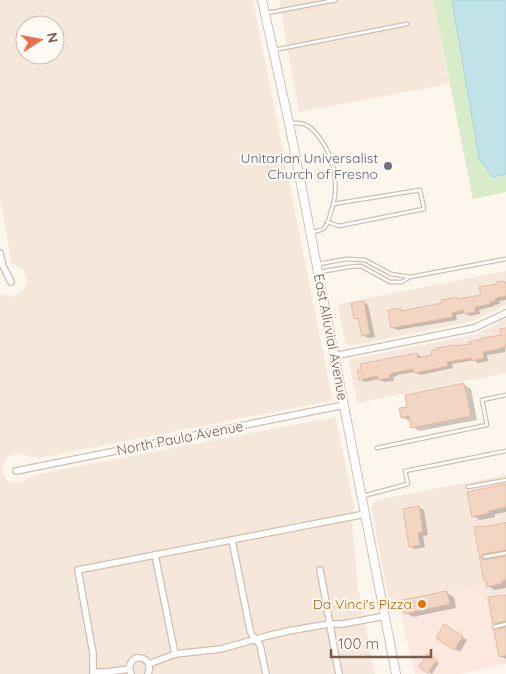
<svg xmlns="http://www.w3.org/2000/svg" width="506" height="674" font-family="Quicksand,sans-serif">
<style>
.residential{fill:#f5e8da;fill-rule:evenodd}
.commercial{fill:#fde8e0}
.green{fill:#d8ecc9}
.water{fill:#bfe3e8;stroke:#a5d3da}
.shadow{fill:#0003}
.building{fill:#f3d5c3;stroke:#e6bba3}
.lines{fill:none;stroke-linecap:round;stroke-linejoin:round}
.lane-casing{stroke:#d1beb0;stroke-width:5}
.street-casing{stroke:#d1beb0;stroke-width:8}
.secondary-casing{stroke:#d6c0b0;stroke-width:10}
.lane{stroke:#fff;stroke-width:2.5}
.street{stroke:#fff;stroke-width:5.5}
.secondary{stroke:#fff;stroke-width:8}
.worship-dot{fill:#6b7280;stroke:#fffaf3;stroke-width:2}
.food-dot{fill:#e8710a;stroke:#fffaf3;stroke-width:2}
.labels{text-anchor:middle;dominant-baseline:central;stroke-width:4;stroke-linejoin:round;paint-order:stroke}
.worship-label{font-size:14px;fill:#5b616d;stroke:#fffaf3;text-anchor:end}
.street-label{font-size:14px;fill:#7a5c4d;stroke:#fffaf3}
.food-label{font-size:14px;fill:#c56008;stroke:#fffaf3;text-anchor:end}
</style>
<rect width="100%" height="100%" fill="#fdf6ec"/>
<g class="residential">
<path d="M0 0H253L332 398V400L330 401 40 458 31 457 21 453 15 454 9 456 5 459 2 466 4 476 7 480 10 482 20 483 32 476 43 473 335 417 336 419 354 507 352 522 358 589 375 674H0V294L8 297 17 295 22 292 25 287 27 281 24 270 19 267 11 263 7 235 0 198ZM25 25H55V55H25Z"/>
<path d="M279 0H433L449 84 299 112Z"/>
<path d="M506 271V305L473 321 459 324 350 346 345 342 338 304Z"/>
<path d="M506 319V373L357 403 349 363 352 359 463 337 476 334Z"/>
<path d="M506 475V664L499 665 482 585 398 601 388 597 371 507 376 500Z"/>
</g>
<path class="commercial" d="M482 585 499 665 459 674H415L398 601Z"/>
<path class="green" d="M433 0H506V192L473 199Z"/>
<path class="water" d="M452 0H506V174L493 177 479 158Z"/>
<g class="shadow">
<path d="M506 282V300L499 301 500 304 494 305V306L479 310 480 314 470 316 465 313 456 315 457 320 397 330 392 327 400 309 404 312 482 296 498 285 497 283Z"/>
<path d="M363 302 368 305 375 337 368 338 363 335 360 321 355 318Z"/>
<path d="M506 330 505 352 487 355 488 361 478 363 474 360 452 364 453 368 420 375 415 372 397 375V376L393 377 394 381 384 382 379 379 365 382 360 379 417 354 422 357V358L457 347 471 344 502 336Z"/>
<path d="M464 385 471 389 477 420 419 431 413 427 411 421H409L402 417 409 408Z"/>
<path d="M506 485V512L495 514V517L480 520 473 516Z"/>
<path d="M419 507 424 510 428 535 423 536 425 547 415 549 410 546Z"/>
<path d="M505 522H506V555L490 557 486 561 506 557V588L495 590 488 586 487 581 485 580 475 528H484L505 525Z"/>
<path d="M447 593 454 597 456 608 413 617 406 613Z"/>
<path d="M506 597V659L500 656 504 629 494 623Z"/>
<path d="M445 626 467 640 460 652 437 638Z"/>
<path d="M428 656 439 663 432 674 420 667Z"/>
</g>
<g class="building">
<path d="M504 281 505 283H506V296L495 298V301L490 302V304L475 307V312L464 314 463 310 452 313 453 317 391 328 388 310 400 308 401 311 442 303 441 300 457 297 458 299 481 295 479 287 496 284V282Z"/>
<path d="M364 301 370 334 362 336 358 318 354 319 351 303Z"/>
<path d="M506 328V347L500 348 501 349 483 352 484 358 472 361V358L447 362 448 366 414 373 413 369 392 373 393 374H389L390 378 378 380 377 376 359 380 357 370H361L360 364 417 353 418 358 432 355 431 351 437 349 436 348 455 345V346L470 344 469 342 482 339V338L501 335 500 329Z"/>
<path d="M464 383 471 416 411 428 409 416 401 418 399 408 407 407 405 395Z"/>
<path d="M506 484V507L489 511V513L472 517 467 492Z"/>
<path d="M419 506 423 532 418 533 420 545 409 547 403 509Z"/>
<path d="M506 523V550L483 554 481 557 482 559 484 560 506 556V580L502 581 503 583 487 587 486 580 484 581 474 527 482 526V527Z"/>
<path d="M447 591 450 604 405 614 402 600Z"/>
<path d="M506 595V621L493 624 488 597Z"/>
<path d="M444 624 463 636 454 650 436 638Z"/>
<path d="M506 627V655L499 657 494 630Z"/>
<path d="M427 654 437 660 428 673 419 667Z"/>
</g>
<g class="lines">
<g class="lane-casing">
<g id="lane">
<path d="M267 13 336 0"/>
<path d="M274 50 407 24"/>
<path d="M289 123C296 123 303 122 308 126 313 129 316 133 319 137 336 159 340 189 330 215 329 219 327 226 323 229 320 231 316 231 312 232"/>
<path d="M327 222 339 226 424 209 420 190 333 204"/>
<path d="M319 264 346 259 365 260 391 274 410 277 402 282H390L361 266 348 267 320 272"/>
<path d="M410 277 506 259"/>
<path d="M377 448 487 425 482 400 506 395"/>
<path d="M468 487 506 480"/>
<path d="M363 496 408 484 405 471 506 451"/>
<path d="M484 557 506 553"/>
<path d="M494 627 506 624"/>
</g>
</g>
<g class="street-casing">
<g id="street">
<path d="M0 253 3 266 11 282"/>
<path d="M334 356 474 328 506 313"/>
<path d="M16 471 344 405"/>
<path d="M232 540 250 630 252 635 260 645 266 674"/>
<path d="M155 555 175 654"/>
<path d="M320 570C327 605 332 639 339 674"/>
<path d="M149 664 175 654 221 649 267 636 288 631 329 624H342L385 616"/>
<path d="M94 672H107L129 669"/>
<path d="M93 674V653L78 570 365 514"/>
<path d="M131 674C123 652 156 653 148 674"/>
</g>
</g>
<g class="secondary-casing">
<path id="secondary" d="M262 0 289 123 306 210 396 674"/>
</g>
<use href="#lane" class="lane"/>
<use href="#street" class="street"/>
<use href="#secondary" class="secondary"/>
</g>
<circle class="worship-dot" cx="388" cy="166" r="5"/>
<circle class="food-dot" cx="422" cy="604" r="5"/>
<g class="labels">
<g class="worship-label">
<text x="378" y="158">Unitarian Universalist<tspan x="378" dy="16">Church of Fresno</tspan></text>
</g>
<g class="street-label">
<text transform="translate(331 337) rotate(79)">East Alluvial Avenue</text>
<text transform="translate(180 438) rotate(-11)">North Paula Avenue</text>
</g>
<g class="food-label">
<text x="412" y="604">Da Vinci's Pizza</text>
</g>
</g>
<g transform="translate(40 40) rotate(79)"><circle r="24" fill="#fffaf3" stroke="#cabbb1"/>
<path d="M0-4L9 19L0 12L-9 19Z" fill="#e76f51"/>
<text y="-8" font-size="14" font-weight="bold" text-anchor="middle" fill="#7a5c4d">N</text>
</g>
<path d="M331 649v8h100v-8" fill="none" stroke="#7a5c4d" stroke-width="2.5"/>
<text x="338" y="649" font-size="15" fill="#7a5c4d" stroke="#fffaf3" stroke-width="4" paint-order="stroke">100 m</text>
</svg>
